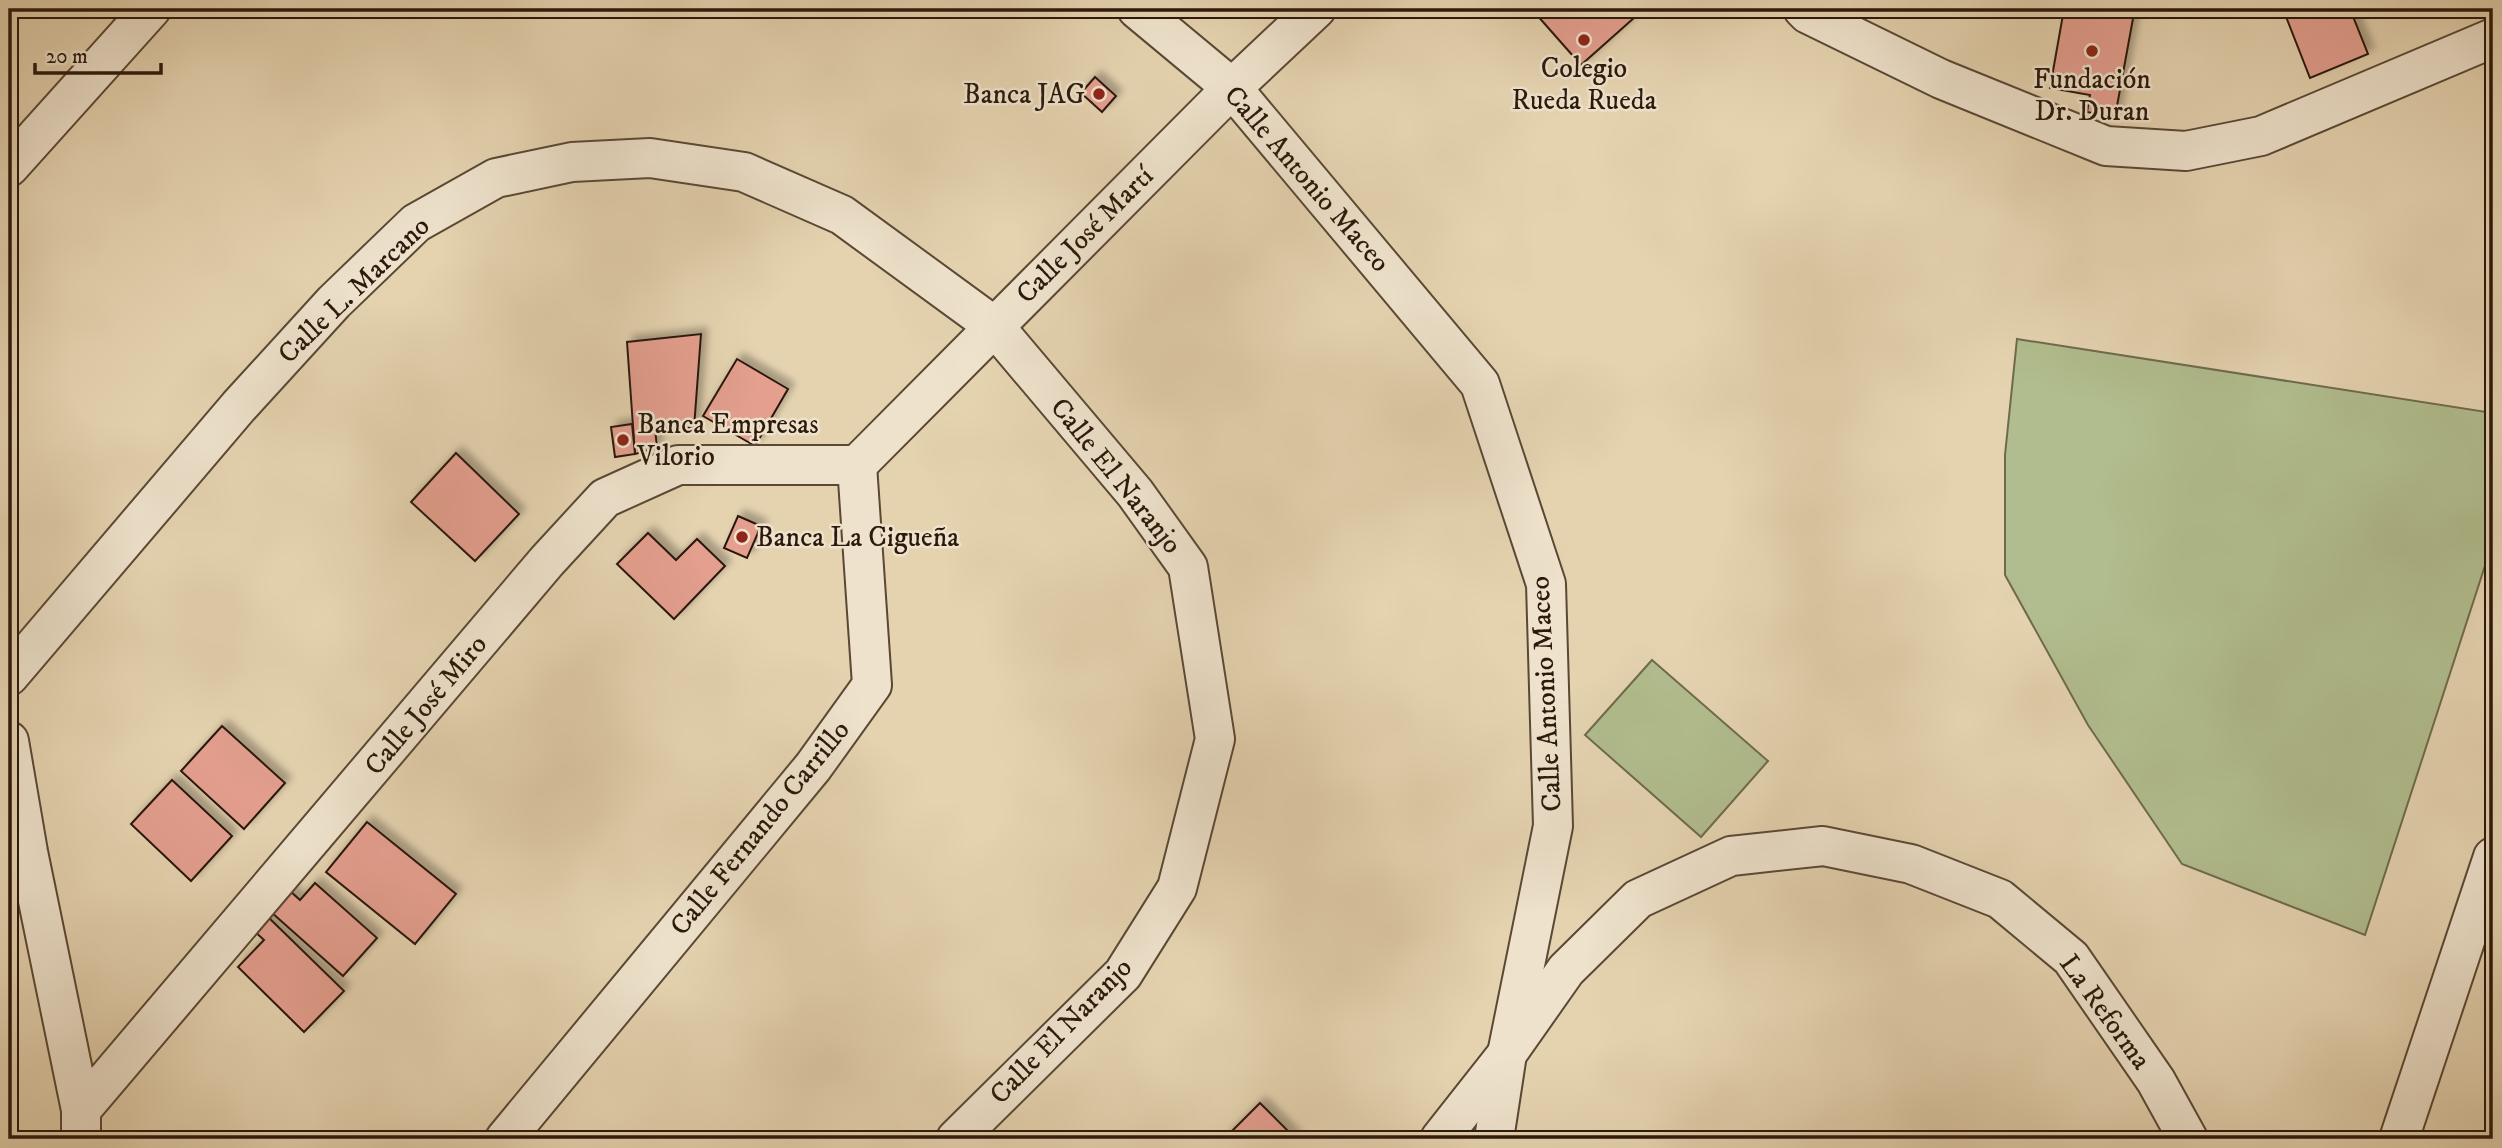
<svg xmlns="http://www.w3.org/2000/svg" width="2502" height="1148" font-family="'IM FELL DW Pica',serif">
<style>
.green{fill:#b1bd8e;stroke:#6e6b4d;stroke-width:2}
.building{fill:#e49f8f;stroke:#2b190c;stroke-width:2;filter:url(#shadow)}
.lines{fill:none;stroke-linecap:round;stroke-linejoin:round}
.minor-casing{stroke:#5a4835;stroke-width:42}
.minor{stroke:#eee2cc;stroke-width:38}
.poi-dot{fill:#8f2418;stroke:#eee2cc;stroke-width:2.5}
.labels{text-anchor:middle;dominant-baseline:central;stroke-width:5;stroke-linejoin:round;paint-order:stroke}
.poi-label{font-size:28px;fill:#2b190c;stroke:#eee2cc}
.street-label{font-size:28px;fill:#2b190c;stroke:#eee2cc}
</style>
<defs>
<filter id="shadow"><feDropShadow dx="6" dy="-6" stdDeviation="3.5" flood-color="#0004"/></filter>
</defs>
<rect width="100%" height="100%" fill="#e5d3b0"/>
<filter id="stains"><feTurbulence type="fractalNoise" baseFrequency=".00286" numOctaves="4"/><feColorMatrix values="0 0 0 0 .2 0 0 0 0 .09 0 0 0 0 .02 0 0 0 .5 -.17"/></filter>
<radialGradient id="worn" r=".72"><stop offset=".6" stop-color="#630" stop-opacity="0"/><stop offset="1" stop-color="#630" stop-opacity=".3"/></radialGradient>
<g class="green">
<path d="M2017 339 2493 413V541L2365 935 2182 864 2088 725 2005 575V455Z"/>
<path d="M1652 660 1768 761 1701 837 1585 735Z"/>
</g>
<g class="building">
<path d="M1542 9H1644L1581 65 1536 14Z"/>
<path d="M2064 9H2109L2134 13 2115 117 2087 112 2090 95 2050 88Z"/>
<path d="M2283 9H2350L2368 54 2310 78Z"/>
<path d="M1095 77 1116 96 1102 112 1081 93Z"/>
<path d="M701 334 694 428H655L657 448 635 454 627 342Z"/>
<path d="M737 359 788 389 755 446 703 416Z"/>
<path d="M632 424 635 454 615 457 611 427Z"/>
<path d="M456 453 519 514 475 561 411 502Z"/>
<path d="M738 516 761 526 747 558 724 548Z"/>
<path d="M648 533 676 560 697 539 725 566 674 619 617 564Z"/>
<path d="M222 726 285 783 244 829 181 771Z"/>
<path d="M172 780 232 836 191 881 131 824Z"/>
<path d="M367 822 456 894 415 944 326 872Z"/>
<path d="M315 883 377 938 343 976 271 912 290 891 300 900Z"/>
<path d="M266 915 344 991 304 1032 238 967 264 940 252 929Z"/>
<path d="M1260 1103 1296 1139H1224Z"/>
</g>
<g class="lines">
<g class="minor-casing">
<g id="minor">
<path d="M1137 9 1232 88 1480 384 1546 584 1553 826 1507 1054 1494 1139"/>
<path d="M1803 9 1808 14 1941 79 2106 146 2186 151 2261 136 2493 38"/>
<path d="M9 167 151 9"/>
<path d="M857 465 1232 88 1316 9"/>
<path d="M9 676 239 406 334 302 416 223 496 178 572 162 650 158 744 172 842 215 994 326 1135 493 1188 567 1215 739 1177 888 1123 974 956 1139"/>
<path d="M9 741 28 852 81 1110V1139"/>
<path d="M81 1110 547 561 605 498 678 465H857"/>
<path d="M505 1139 813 767 872 685 857 465"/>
<path d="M1440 1139 1507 1054 1566 970 1638 899 1731 856 1823 846 1911 864 2000 899 2071 958 2156 1081 2188 1139"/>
<path d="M2399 1139 2493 857"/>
</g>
</g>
<use href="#minor" class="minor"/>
</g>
<g class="poi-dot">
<circle cx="1584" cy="40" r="7"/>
<circle cx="2092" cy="51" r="7"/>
<circle cx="1099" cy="94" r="7"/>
<circle cx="623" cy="440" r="7"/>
<circle cx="742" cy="537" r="7"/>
</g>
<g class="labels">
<g class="poi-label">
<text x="1584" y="68">Colegio<tspan x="1584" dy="32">Rueda Rueda</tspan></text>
<text x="2092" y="79">Fundación<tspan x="2092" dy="32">Dr. Duran</tspan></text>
<text x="1085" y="94" text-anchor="end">Banca JAG</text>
<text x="637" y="424" text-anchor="start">Banca Empresas<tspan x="637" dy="32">Vilorio</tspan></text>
<text x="756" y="537" text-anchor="start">Banca La Cigueña</text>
</g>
<g class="street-label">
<text transform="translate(1307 179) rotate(49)">Calle Antonio Maceo</text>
<text transform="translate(1085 235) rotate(-45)">Calle José Martí</text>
<text transform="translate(354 290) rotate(-44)">Calle L. Marcano</text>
<text transform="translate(1116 476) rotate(51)">Calle El Naranjo</text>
<text transform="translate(1546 694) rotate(-93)">Calle Antonio Maceo</text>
<text transform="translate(426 705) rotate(-50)">Calle José Miro</text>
<text transform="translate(760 828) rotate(-51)">Calle Fernando Carrillo</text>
<text transform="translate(2105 1012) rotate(54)">La Reforma</text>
<text transform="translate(1061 1031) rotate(-46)">Calle El Naranjo</text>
</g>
</g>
<rect width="2502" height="1148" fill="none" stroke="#e5d3b0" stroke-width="35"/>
<rect x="10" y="10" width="2481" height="1127" fill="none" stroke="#2b190c" stroke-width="3.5"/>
<rect x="18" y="18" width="2467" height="1113" fill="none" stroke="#2b190c" stroke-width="2"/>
<path d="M35 63v10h126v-10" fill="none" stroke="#2b190c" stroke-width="3.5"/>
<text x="46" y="63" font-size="21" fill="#2b190c" stroke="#eee2cc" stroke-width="5" paint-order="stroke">20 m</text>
<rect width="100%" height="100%" filter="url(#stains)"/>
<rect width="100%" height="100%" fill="url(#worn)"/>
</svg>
